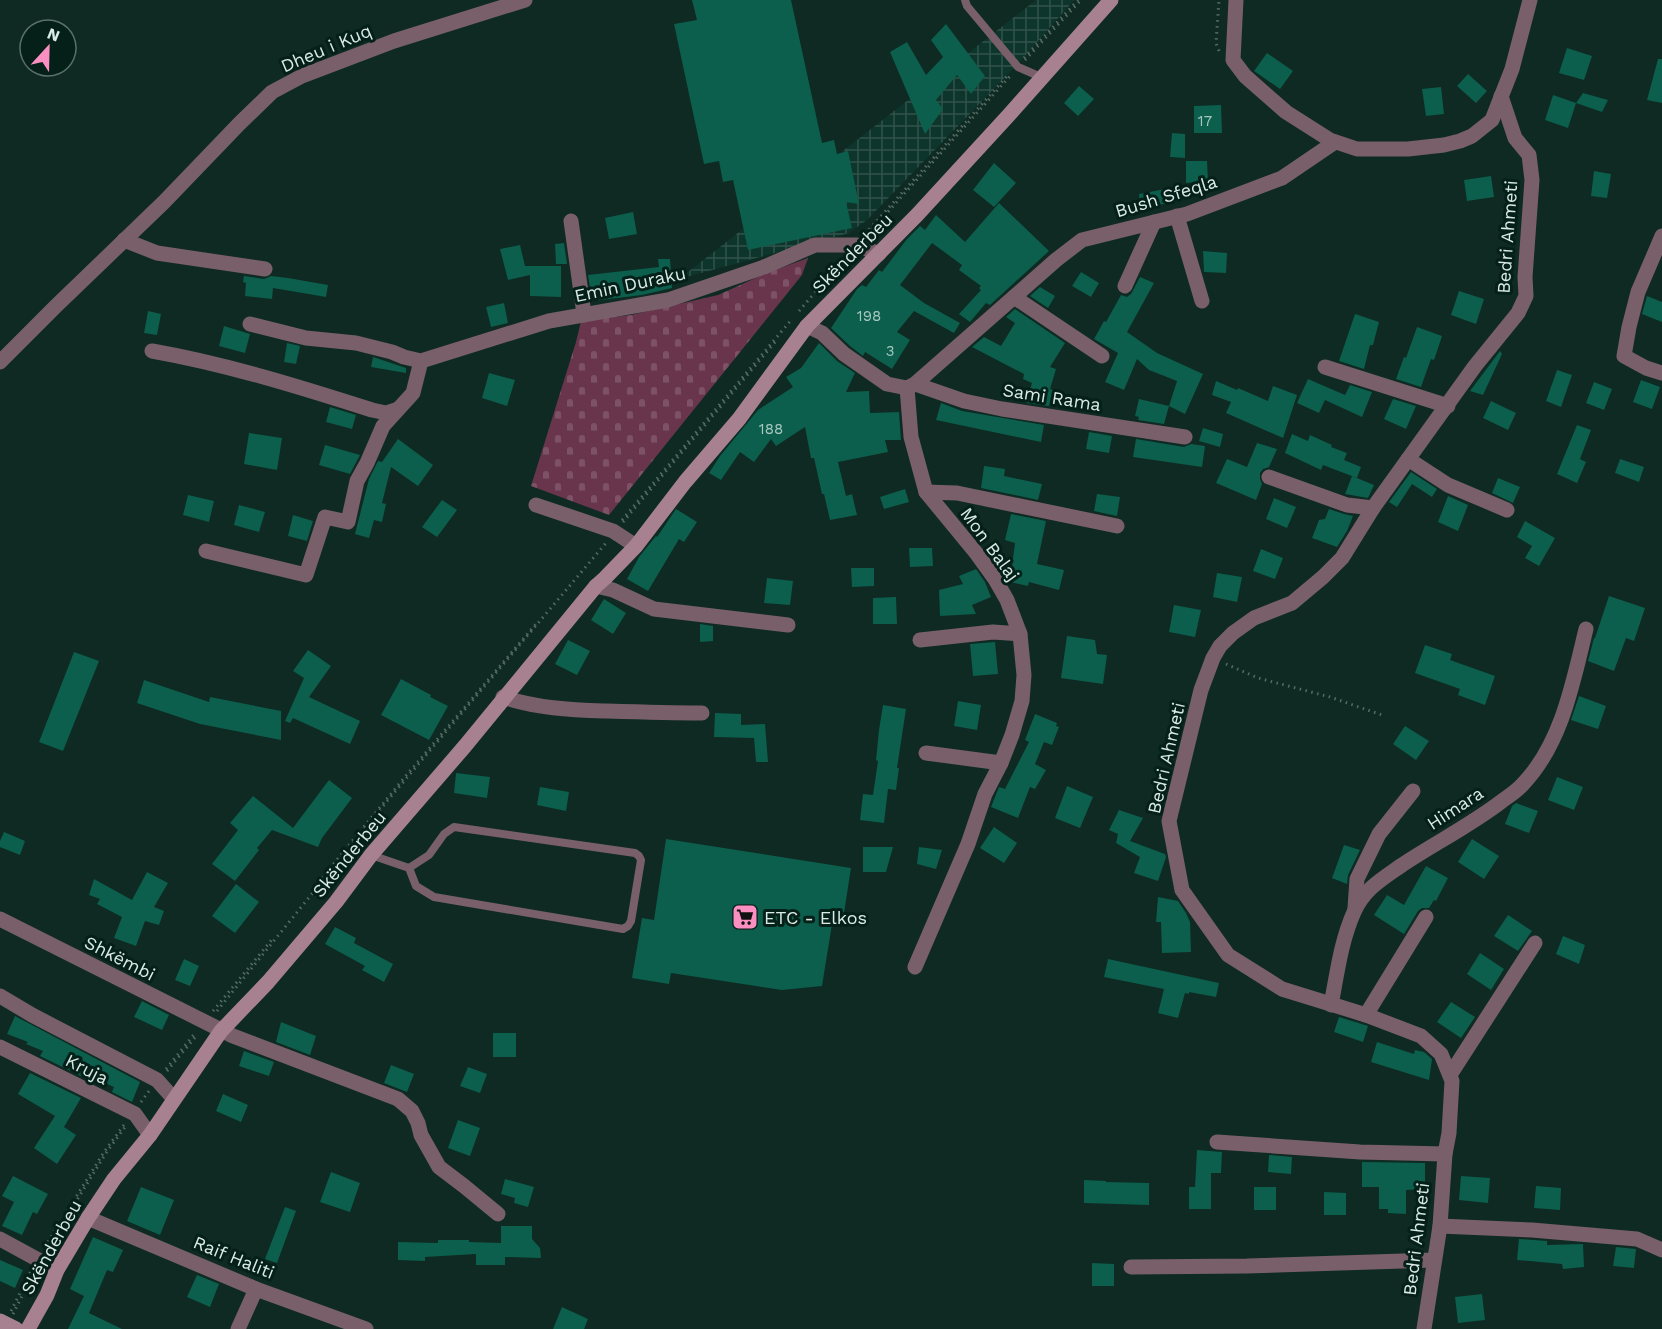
<svg xmlns="http://www.w3.org/2000/svg" width="1662" height="1329" font-family="'Work Sans',sans-serif">
<style>
.industrial{fill:url(#industrial-grid)}
.cemetery{fill:url(#cemetery-stones)}
.building{fill:#0c5e4d}
.lines{fill:none;stroke-linecap:round;stroke-linejoin:round}
.path{stroke:#546c65;stroke-width:3;stroke-dasharray:1.5 4.5;stroke-linecap:butt}
.service{stroke:#785f6a;stroke-width:8}
.minor{stroke:#785f6a;stroke-width:15}
.tertiary{stroke:#785f6a;stroke-width:15}
.secondary{stroke:#a88191;stroke-width:15}
.labels{text-anchor:middle;dominant-baseline:central;stroke-width:6;stroke-linejoin:round;paint-order:stroke}
.number-label{font-size:15px;fill:#a6c7bf}
.street-label{font-size:18px;fill:#daeae5;stroke:#042019}
.poi-label{font-size:18px;fill:#daeae5;stroke:#042019;text-anchor:start}
</style>
<defs>
<pattern id="industrial-grid" width="8" height="8" patternUnits="userSpaceOnUse" patternTransform="scale(1.5)"><rect width="8" height="8" fill="#0d352b"/><path d="M0 4h8M4 0v8" fill="none" stroke="#30524a"/></pattern>
<pattern id="cemetery-stones" width="16" height="16" patternUnits="userSpaceOnUse" patternTransform="scale(1.5)"><rect width="16" height="16" fill="#68354d"/><path d="M2 7V4a2 2 0 0 1 4 0v3zM10 15v-3a2 2 0 0 1 4 0v3z" fill="#7d5266"/></pattern>
</defs>
<rect width="100%" height="100%" fill="#0e2a22"/>
<path class="industrial" d="M1036 0H1074L1017 65 867 220 849 233 679 279Z"/>
<path class="cemetery" d="M808 258 802 275 609 515 531 486 576 342 581 321 631 315 718 295 767 273Z"/>
<g class="building">
<path d="M692 0H791L822 143 834 140 837 154 848 151 859 204 846 202 852 228 748 250 733 180 723 182 719 161 704 164 674 24 697 20Z"/>
<path d="M946 24 985 76 971 94 957 75 936 100 943 109 925 134 890 52 907 42 926 75 943 57 931 40Z"/>
<path d="M1567 48 1592 56 1584 80 1559 73Z"/>
<path d="M1267 53 1293 71 1280 89 1254 71Z"/>
<path d="M1658 59H1662V103L1647 100Z"/>
<path d="M1468 74 1487 91 1476 103 1457 86Z"/>
<path d="M1079 86 1094 99 1078 116 1064 103Z"/>
<path d="M1441 87 1444 114 1426 116 1422 89Z"/>
<path d="M1583 93 1608 100 1602 112 1576 103Z"/>
<path d="M1553 95 1576 103 1568 128 1545 120Z"/>
<path d="M1221 105 1222 133H1194V106Z"/>
<path d="M1172 133 1185 134V158L1170 157Z"/>
<path d="M1186 161H1207L1208 181 1186 183Z"/>
<path d="M994 163 1016 183 994 207 973 190Z"/>
<path d="M1594 171 1611 174 1607 198 1591 196Z"/>
<path d="M1491 176 1494 197 1467 201 1464 180Z"/>
<path d="M1181 186 1182 201 1140 208 1139 194Z"/>
<path d="M999 203 1049 251 990 305 986 303 970 322 959 314 981 290 979 288 981 286 959 270 962 265 932 243 900 285 924 303 960 323 954 333 914 311 897 332 910 340 892 369 865 352 863 356 850 346 831 328 857 289 862 285 866 287 879 270 882 272 907 239 920 226 925 230 936 215 965 242Z"/>
<path d="M633 212 637 234 609 239 605 218Z"/>
<path d="M564 243 567 264H556L555 244Z"/>
<path d="M520 245 525 266H561V297L530 296V275L508 280 500 249Z"/>
<path d="M1203 251 1227 253 1226 273 1204 272Z"/>
<path d="M658 259H670L672 288 642 295 592 301 588 275 659 267Z"/>
<path d="M1081 272 1099 283 1091 297 1072 286Z"/>
<path d="M244 276 264 279 271 276 288 278 328 285 326 297 273 288 272 299 245 296 246 283 243 282Z"/>
<path d="M1140 277 1154 283 1127 332 1157 353 1203 374 1185 414 1169 406 1177 381 1149 370 1137 359 1124 390 1105 382 1118 353 1094 339 1104 321 1106 322 1121 295 1127 297 1131 294Z"/>
<path d="M1040 287 1055 296 1048 308 1030 296Z"/>
<path d="M1459 291 1484 299 1476 324 1451 315Z"/>
<path d="M1647 296 1662 302V322L1642 314Z"/>
<path d="M504 303 508 323 491 327 486 307Z"/>
<path d="M1015 309 1065 343 1050 367 1056 369 1050 389 1053 390 1049 406 1026 403 1032 383 1023 379 1024 374 972 347 984 337 1001 346 1015 323 1006 317Z"/>
<path d="M148 311 161 314 157 335 144 333Z"/>
<path d="M1355 314 1379 322 1373 345H1370L1364 369 1339 361Z"/>
<path d="M224 326 250 334 245 353 219 346Z"/>
<path d="M1417 327 1442 336 1434 360 1431 359 1421 387 1396 379 1404 357 1406 358Z"/>
<path d="M287 343 300 346 296 364 284 362Z"/>
<path d="M819 343 837 361 855 373 846 392 869 391 870 413 899 412 901 440H885L888 452 838 462 846 496 852 494 857 515 830 520 824 494H822L814 458H811L805 427 776 446 771 439 754 462 740 452 721 480 709 473 720 456 758 410 793 387 786 377 801 368Z"/>
<path d="M1500 351 1502 354 1483 395 1470 391Z"/>
<path d="M373 357 406 368V373L371 367Z"/>
<path d="M1557 370 1572 375 1561 407 1546 401Z"/>
<path d="M489 373 515 380 507 406 482 398Z"/>
<path d="M1308 379 1345 395 1350 385 1372 392 1362 417 1325 400 1319 413 1297 403Z"/>
<path d="M1641 380 1660 387 1652 409 1633 402Z"/>
<path d="M1216 381 1237 390 1238 388 1268 401 1273 386 1297 395 1283 438 1226 413 1231 402 1212 395Z"/>
<path d="M1594 382 1612 389 1604 410 1586 403Z"/>
<path d="M1139 399 1169 406 1164 424 1138 420 1139 417 1135 416Z"/>
<path d="M1393 399 1416 406 1406 429 1384 419Z"/>
<path d="M1491 401 1516 413 1508 430 1483 418Z"/>
<path d="M941 403 962 411 1044 425 1041 442 936 420Z"/>
<path d="M330 407 356 415 352 429 326 422Z"/>
<path d="M1577 425 1591 430 1580 459 1586 462 1577 483 1557 474Z"/>
<path d="M1203 428 1223 434 1220 447 1199 441Z"/>
<path d="M1089 432 1112 436 1109 453 1086 449Z"/>
<path d="M249 433 282 438 277 470 244 464Z"/>
<path d="M1292 434 1308 441 1310 435 1332 445 1331 447 1347 453 1344 460 1361 467 1357 478 1323 465 1321 470 1285 453Z"/>
<path d="M398 439 433 465 418 486 391 467 382 503 386 504 382 522 374 520 369 538 355 534 369 479 378 461 382 462Z"/>
<path d="M1136 439 1184 447 1191 444 1205 446 1202 467 1133 457Z"/>
<path d="M1257 443 1277 449 1269 467 1263 469 1260 473V479L1262 484 1256 500 1216 483 1227 459 1247 467Z"/>
<path d="M325 445 360 455 350 474 319 465Z"/>
<path d="M1620 459 1644 467 1639 482 1615 473Z"/>
<path d="M984 466 1005 469 1004 476 1042 484 1038 500 981 488Z"/>
<path d="M1411 472 1437 489 1432 497 1412 484 1397 507 1389 502Z"/>
<path d="M1352 476 1374 485 1368 498 1345 494Z"/>
<path d="M1498 478 1520 487 1513 503 1492 493Z"/>
<path d="M905 489 909 502 884 509 880 497Z"/>
<path d="M1097 494 1120 497 1117 516 1094 511Z"/>
<path d="M188 495 214 501 209 522 183 515Z"/>
<path d="M1448 496 1468 505 1458 531 1438 522Z"/>
<path d="M1274 498 1296 507 1287 528 1266 519Z"/>
<path d="M442 500 457 510 437 537 422 527Z"/>
<path d="M239 505 265 512 259 532 234 525Z"/>
<path d="M676 509 697 522 684 542 679 539 648 591 627 579 639 557 656 536 657 537Z"/>
<path d="M1329 509 1344 514 1353 516 1347 531 1337 547 1312 538 1319 520 1325 519Z"/>
<path d="M1011 514 1046 521 1037 564 1064 570 1059 590 1029 582 1028 586 1010 582 1015 543 1005 540Z"/>
<path d="M293 515 313 521 307 541 288 536Z"/>
<path d="M1525 521 1555 538 1539 566 1525 558 1532 546 1517 537Z"/>
<path d="M909 548H932L933 566 910 567Z"/>
<path d="M1261 549 1283 558 1275 579 1253 571Z"/>
<path d="M851 568H874V586L852 587Z"/>
<path d="M976 569 985 582 991 597 972 605 976 614 940 616 939 590 963 584 959 576Z"/>
<path d="M1217 573 1242 577 1237 602 1213 597Z"/>
<path d="M767 578 793 581 790 605 764 603Z"/>
<path d="M1609 596 1645 608 1634 641 1626 638 1614 671 1588 661 1594 638H1595Z"/>
<path d="M896 597 897 624H873V598Z"/>
<path d="M604 599 626 613 613 634 591 620Z"/>
<path d="M1174 605 1201 610 1195 637 1169 632Z"/>
<path d="M700 624 713 626V641L700 642Z"/>
<path d="M1067 636 1095 640 1097 654 1107 655 1103 684 1061 678Z"/>
<path d="M568 640 590 651 577 675 555 664Z"/>
<path d="M995 642 998 674 973 676 970 644Z"/>
<path d="M1425 645 1452 654 1450 660 1495 676 1485 705 1458 695 1460 689 1415 673Z"/>
<path d="M308 650 331 666 309 697 360 721 350 744 293 718 290 723 285 721 304 678 293 671Z"/>
<path d="M74 652 99 661 63 751 39 742Z"/>
<path d="M401 679 431 695 430 697 448 706 429 740 381 715Z"/>
<path d="M144 680 209 702 210 697 281 711V740L200 724 137 703Z"/>
<path d="M1579 696 1606 706 1598 729 1571 720Z"/>
<path d="M958 701 981 705 977 730 954 726Z"/>
<path d="M883 705 906 709 897 768H899L896 790 888 789 884 823 860 820 863 794 873 795 878 761 876 760 879 730Z"/>
<path d="M715 713 741 714V725L765 724 768 762H756L754 738 714 737Z"/>
<path d="M1035 714 1057 723 1056 726 1059 727 1052 745 1044 742 1035 764 1046 770 1035 789 1030 787 1018 818 991 807 999 787 1005 789 1029 742 1025 740Z"/>
<path d="M1405 726 1429 741 1416 760 1393 744Z"/>
<path d="M456 773 490 777 487 798 454 793Z"/>
<path d="M1557 777 1583 787 1574 810 1548 800Z"/>
<path d="M329 780 352 798 322 838 318 847 272 830 257 848 259 850 235 881 212 864 238 830 230 823 253 796 293 828Z"/>
<path d="M1067 786 1093 797 1080 828 1055 818Z"/>
<path d="M540 787 569 792 566 811 537 805Z"/>
<path d="M1516 803 1538 811 1529 833 1505 824 1512 806Z"/>
<path d="M1119 810 1143 818 1130 841 1165 854 1166 857 1158 881 1134 873 1140 857 1116 843 1118 834 1109 830Z"/>
<path d="M994 827 1017 843 1004 863 980 848Z"/>
<path d="M4 832 25 841 20 855 0 847V841Z"/>
<path d="M666 839 851 868 844 913 834 912 822 986 782 990 671 973 669 984 632 978 642 918 654 920Z"/>
<path d="M1472 839 1499 856 1484 879 1458 862Z"/>
<path d="M1344 845 1360 850 1348 875 1347 884 1332 878Z"/>
<path d="M863 847H893L886 872H863Z"/>
<path d="M919 847 942 850 936 869 917 864Z"/>
<path d="M1426 866 1448 878 1436 901 1434 900 1429 908H1422L1418 911 1404 934 1374 915 1387 895 1404 905Z"/>
<path d="M147 872 168 883 154 907 164 911 159 925 145 921 136 946 114 938 122 917 97 904 100 899 89 895 94 879 132 900Z"/>
<path d="M236 884 259 902 235 933 212 916Z"/>
<path d="M1158 897 1178 901 1186 913 1190 922 1191 952 1162 953 1161 922H1156Z"/>
<path d="M1508 915 1532 931 1518 951 1494 936Z"/>
<path d="M335 927 356 938 354 943 393 964 384 982 362 970 365 966 325 944Z"/>
<path d="M1563 936 1585 945 1579 964 1556 954Z"/>
<path d="M1480 953 1504 969 1491 990 1467 974Z"/>
<path d="M184 959 199 966 190 986 175 980Z"/>
<path d="M1108 959 1219 983 1216 997 1189 992V994L1185 993 1178 1018 1158 1013 1164 989 1104 977Z"/>
<path d="M142 1001 169 1015 162 1030 134 1017Z"/>
<path d="M1451 1002 1475 1017 1461 1038 1437 1022Z"/>
<path d="M15 1016 140 1082 132 1102 112 1092 114 1087 93 1078 91 1081 40 1056 43 1051 26 1044 28 1042 7 1034Z"/>
<path d="M1339 1017 1368 1026 1363 1042 1334 1032Z"/>
<path d="M281 1022 316 1036 310 1055 276 1042Z"/>
<rect x="493" y="1033" width="23" height="24"/>
<path d="M1377 1042 1414 1054 1415 1050 1424 1052 1432 1059 1429 1080 1371 1062Z"/>
<path d="M244 1051 274 1062 269 1076 239 1066Z"/>
<path d="M391 1065 414 1074 407 1092 384 1083Z"/>
<path d="M468 1067 487 1074 480 1093 460 1086Z"/>
<path d="M30 1073 81 1098 64 1127 76 1135 57 1164 34 1148 55 1116 18 1094Z"/>
<path d="M223 1094 248 1105 241 1122 216 1111Z"/>
<path d="M458 1120 480 1128 470 1156 448 1148Z"/>
<path d="M1197 1150 1222 1152 1221 1173H1211V1209H1189V1187H1195Z"/>
<path d="M1269 1155 1292 1157 1291 1174 1268 1172Z"/>
<path d="M1362 1162 1425 1163V1189L1406 1190V1214L1388 1213V1209H1379V1187H1362Z"/>
<path d="M331 1172 360 1183 350 1212 320 1202Z"/>
<path d="M13 1176 48 1194 37 1214 33 1212 22 1235 2 1226 14 1202 2 1196Z"/>
<path d="M1461 1176 1490 1178 1488 1203 1459 1200Z"/>
<path d="M505 1179 534 1187 528 1207 514 1203 515 1198 501 1194Z"/>
<path d="M1084 1180 1106 1181V1182L1149 1183V1205L1084 1203Z"/>
<path d="M1536 1186 1561 1188 1560 1210 1534 1208Z"/>
<path d="M141 1187 174 1200 160 1235 127 1221Z"/>
<rect x="1254" y="1187" width="22" height="23"/>
<path d="M1324 1192 1346 1193V1215H1324Z"/>
<path d="M285 1207 296 1211 277 1263 265 1259Z"/>
<path d="M501 1226H532V1239L540 1248 541 1258 505 1257V1265H476V1254L425 1257V1261L398 1260V1242L438 1243V1240H469V1242L501 1243Z"/>
<path d="M93 1237 123 1250 113 1272 107 1270 89 1313 122 1329H68L84 1296 70 1289Z"/>
<path d="M1519 1239 1547 1241V1245L1583 1244 1584 1267 1563 1269 1562 1264 1517 1260Z"/>
<path d="M1616 1247 1636 1249 1634 1268 1613 1266Z"/>
<path d="M0 1260 23 1270 15 1288 0 1281Z"/>
<path d="M1092 1263 1114 1264V1286H1092Z"/>
<path d="M197 1275 219 1284 210 1307 187 1297Z"/>
<path d="M1482 1294 1485 1320 1458 1323 1455 1297Z"/>
<path d="M562 1307 588 1319 584 1329H553Z"/>
</g>
<g class="lines">
<g class="path">
<path d="M1219 51 1216 43 1219 0"/>
<path d="M1024 58 1078 0"/>
<path d="M1025 60 1081 0"/>
<path d="M865 234 1009 74"/>
<path d="M868 234 1012 74"/>
<path d="M817 293 846 259"/>
<path d="M799 311 818 289"/>
<path d="M622 520 792 319"/>
<path d="M623 522 776 341"/>
<path d="M1226 664 1258 678 1330 697 1382 715"/>
<path d="M322 878 404 778 536 624"/>
<path d="M213 1011 274 937"/>
<path d="M217 1011 388 800 606 543"/>
<path d="M166 1069 196 1032"/>
<path d="M167 1071 197 1035"/>
<path d="M141 1102 149 1091"/>
<path d="M45 1247 104 1152 124 1125"/>
<path d="M46 1250 106 1153 125 1127"/>
<path d="M11 1311 31 1271"/>
<path d="M13 1314 33 1274"/>
</g>
<g class="service">
<path d="M965 0 967 6 1018 67 1041 77"/>
<path d="M454 827 635 853 639 856 641 860 631 921 628 926 623 929 434 897 416 886 409 868 429 855 444 834Z"/>
<path d="M371 855 409 868"/>
</g>
<g class="minor">
<path d="M1177 216 1202 301"/>
<path d="M571 221 584 314"/>
<path d="M1662 236 1638 292 1629 327 1624 356 1646 368 1662 373"/>
<path d="M124 240 157 253 265 269"/>
<path d="M1125 286 1154 222"/>
<path d="M1014 297 1102 356"/>
<path d="M250 324 306 338 356 343 392 352 404 357 421 361 549 321 668 300 764 267 815 245H857L879 254"/>
<path d="M807 326 822 333 844 354 887 384 907 388 915 384 1056 260 1082 240 1187 214 1282 178 1335 142"/>
<path d="M152 351C226 364 300 387 372 410L386 413 398 409"/>
<path d="M0 362 56 306 164 202 239 124 272 92 302 76 394 41 525 0"/>
<path d="M1325 367 1448 406"/>
<path d="M915 384 964 401 1002 409 1185 437"/>
<path d="M907 388 911 437 926 492 977 554 995 579 1007 600 1020 634 1024 675 1022 701 1012 735 1001 763 985 794 968 844 915 967"/>
<path d="M1408 459 1448 485 1507 510"/>
<path d="M1269 477 1347 505 1373 508"/>
<path d="M926 492 957 493 1117 526"/>
<path d="M536 505 613 531 636 546"/>
<path d="M206 551 306 575 325 517 348 522 357 481 367 463 383 426 413 393 421 361"/>
<path d="M596 586 613 590 654 609 788 625"/>
<path d="M920 640 993 632 1020 634"/>
<path d="M503 697C535 708 571 710 604 711 637 712 669 713 702 713"/>
<path d="M926 753 1001 763"/>
<path d="M1355 908 1357 879 1379 834 1413 791"/>
<path d="M0 919 233 1036 398 1099 412 1111 418 1123 421 1135 439 1167 464 1186 498 1214"/>
<path d="M0 996 32 1015 157 1080 174 1099"/>
<path d="M1331 1005C1337 974 1341 941 1354 912 1364 889 1382 879 1402 865 1435 843 1471 825 1502 801 1509 796 1517 791 1523 784 1562 743 1573 682 1586 629"/>
<path d="M1366 1015 1426 917"/>
<path d="M0 1047 135 1114 150 1135"/>
<path d="M1450 1075 1535 943"/>
<path d="M1217 1142 1360 1152 1445 1154"/>
<path d="M88 1218 256 1289 366 1329"/>
<path d="M1440 1226 1532 1230 1637 1239 1662 1250"/>
<path d="M0 1239 57 1270"/>
<path d="M1131 1267 1247 1266 1434 1260"/>
<path d="M238 1329 256 1289"/>
<path d="M1424 1329 1440 1226 1445 1154 1449 1133 1452 1081 1441 1054 1421 1036 1366 1015 1282 989 1228 955 1182 890 1169 821 1201 690 1213 658 1220 646 1233 633 1254 618 1292 603 1323 577 1342 558 1373 508 1475 366 1518 313 1526 296 1525 277 1532 180 1529 155 1515 138 1501 96"/>
</g>
<path class="tertiary" d="M1236 0 1233 60 1245 76 1286 112 1330 140 1357 149H1408L1444 145 1460 141 1472 136 1492 120 1512 69 1530 0"/>
<g class="secondary">
<path d="M0 1321 16 1329"/>
<path d="M28 1329 47 1295 57 1270 88 1218 114 1179 150 1135 221 1031 268 982 336 902 371 855 465 746 596 586 605 578 636 546 685 482 739 419 807 326 917 215 1008 116 1111 0"/>
</g>
</g>
<defs>
<g id="supermarket-square" transform="scale(1.35)"><rect x="-9" y="-9" width="18" height="18" rx="4" fill="#fc8fc1" stroke="#042019"/><path d="M-6-5.5h2.5l.6 2H6L4.5 2H-2.5L-4.4-4H-6ZM-1.5 3.2a1.3 1.3 0 1 0 .1 0ZM3 3.2a1.3 1.3 0 1 0 .1 0Z" fill="#111"/></g>
</defs>
<g fill-rule="evenodd">
<use href="#supermarket-square" x="745" y="917"/>
</g>
<g class="labels">
<g class="number-label">
<text x="1205" y="121">17</text>
<text x="869" y="316">198</text>
<text x="890" y="351">3</text>
<text x="771" y="429">188</text>
</g>
<g class="street-label">
<text transform="translate(326 48) rotate(-23)">Dheu i Kuq</text>
<text transform="translate(1166 196) rotate(-17)">Bush Sfeqla</text>
<text transform="translate(1507 237) rotate(-86)">Bedri Ahmeti</text>
<text transform="translate(852 253) rotate(-45)">Skënderbeu</text>
<text transform="translate(630 284) rotate(-12)">Emin Duraku</text>
<text transform="translate(1052 397) rotate(9)">Sami Rama</text>
<text transform="translate(990 544) rotate(54)">Mon Balaj</text>
<text transform="translate(1166 758) rotate(-77)">Bedri Ahmeti</text>
<text transform="translate(1455 808) rotate(-33)">Himara</text>
<text transform="translate(349 854) rotate(-51)">Skënderbeu</text>
<text transform="translate(120 958) rotate(27)">Shkëmbi</text>
<text transform="translate(87 1069) rotate(27)">Kruja</text>
<text transform="translate(1416 1239) rotate(-83)">Bedri Ahmeti</text>
<text transform="translate(51 1247) rotate(-61)">Skënderbeu</text>
<text transform="translate(234 1257) rotate(22)">Raif Haliti</text>
</g>
<g class="poi-label">
<text x="764" y="917">ETC - Elkos</text>
</g>
</g>
<g transform="translate(48 48) rotate(22)"><circle r="28" fill="#042019" stroke="#5a716b" stroke-width="1.5"/>
<path d="M0-4.5L10 22L0 15L-10 22Z" fill="#fc8fc1"/>
<text y="-9" font-size="16" font-weight="bold" text-anchor="middle" fill="#daeae5">N</text>
</g>
</svg>
